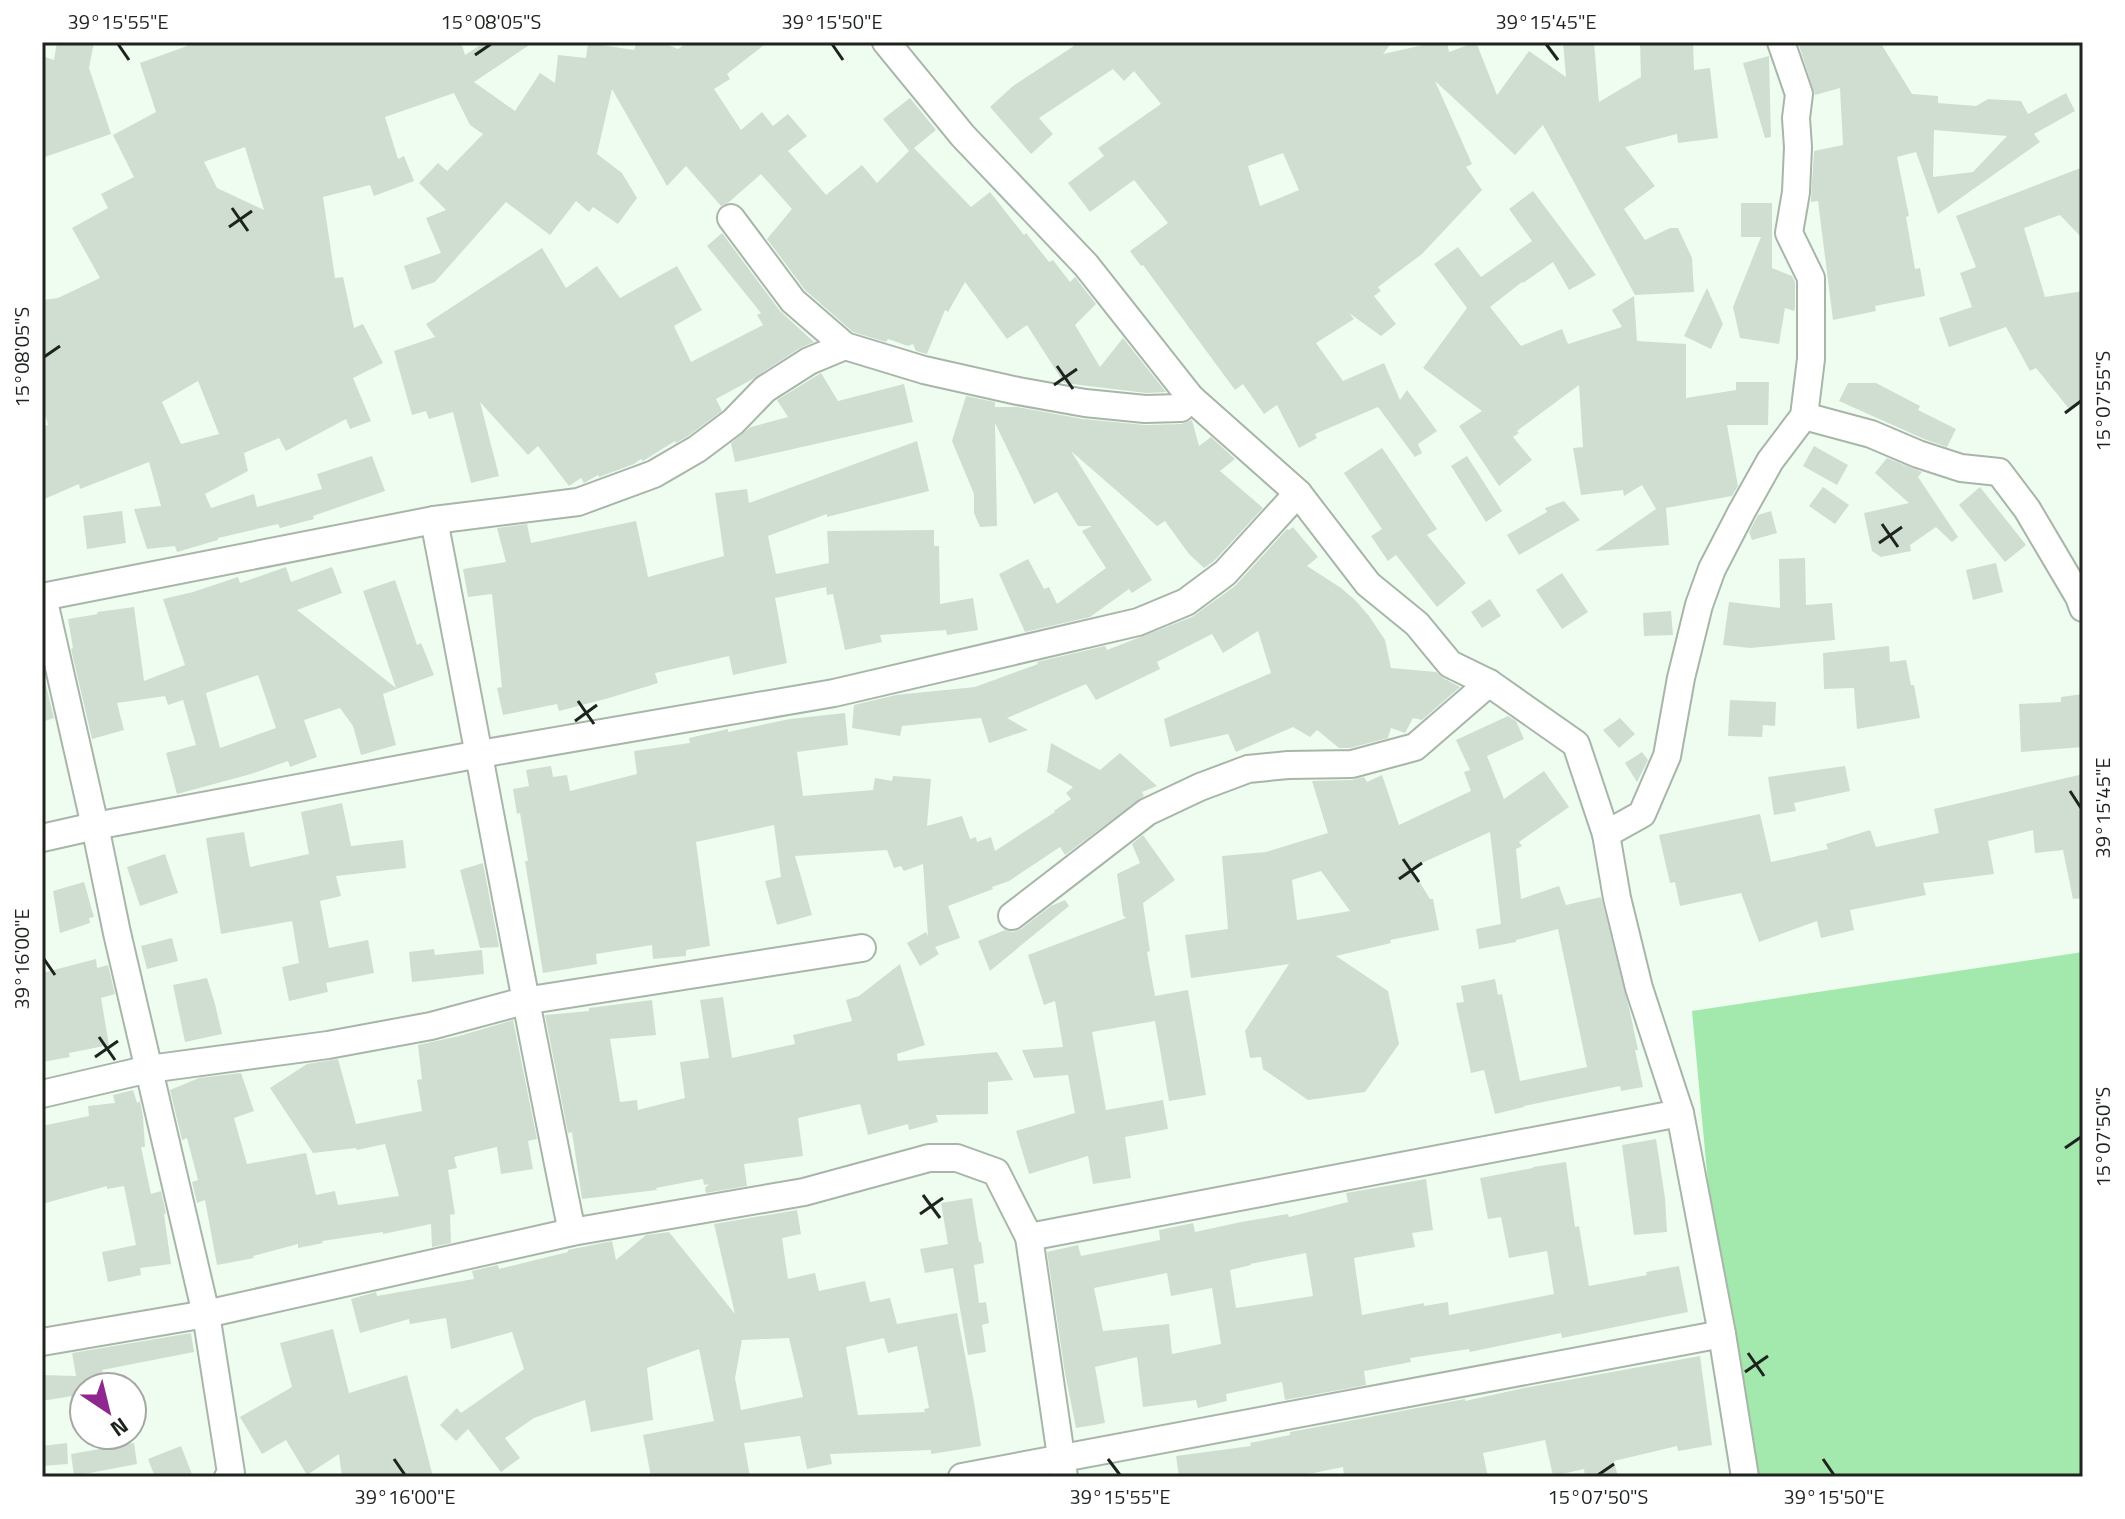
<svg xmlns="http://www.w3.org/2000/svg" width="2125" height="1519" font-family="'Titillium Web',sans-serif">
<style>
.green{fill:#a3e8ac}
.building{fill:#d0ded1;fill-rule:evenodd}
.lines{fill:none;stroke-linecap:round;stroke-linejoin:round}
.street-casing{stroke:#a8b6a9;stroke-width:30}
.street{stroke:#fff;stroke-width:26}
.ticks{fill:none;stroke:#1e231e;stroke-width:3}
.neatline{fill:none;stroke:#1e231e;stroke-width:3}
.ticks-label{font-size:20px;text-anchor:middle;fill:#1e231e}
</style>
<rect width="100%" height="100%" fill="#eefdf0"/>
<path class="green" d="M2083 952V1477H1745L1722 1334 1692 1011Z"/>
<g class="building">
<path d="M57 42H94L89 68 111 134 42 158V56L54 60Z"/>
<path d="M185 42H461L465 55 485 42H534L474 82 515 111 540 73 555 83 558 55 586 58 588 43 634 50 637 42H661L678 49 688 42H768L727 74 730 79 714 89 741 130 762 112 773 126 788 114 807 136 788 151 826 195 862 165 877 183 909 151 883 119 910 98 936 130 914 148 971 207 990 192 1024 235 1026 233 1049 262 1053 260 1070 282 1075 277 1096 304 1075 325 1100 367 1123 338 1166 392 1146 393 1064 383 1027 325 1007 339 965 282 948 312 945 310 927 354 916 351 913 344 908 346 888 339 886 342 853 332 805 290 767 239 792 209 761 174 729 202 721 206 686 166 667 186 612 89 597 154 622 173 637 198 618 224 593 207 589 212 576 201 550 235 506 202 435 282 412 290 404 266 441 253 426 218 446 210 419 183 438 163 447 171 483 134 470 125 454 93 385 117 398 159 404 156 414 181 374 196 370 185 323 197 335 278 343 277 354 328 363 324 383 363 353 378 371 421 350 429 346 419 286 451 279 438 244 453 248 471 205 494 211 508 254 494 257 507 322 489 317 474 372 456 385 491 313 516 314 519 280 528 278 524 218 538V540L177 552 175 546 147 549 134 509 161 506 149 462 80 489 79 484 42 500V427L48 425 42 402V300L58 298 100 278 72 228 108 208 101 194 134 177 113 135 156 112 140 63 187 46ZM245 147 264 210 217 188 204 162ZM198 381 219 434 181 444 162 402Z"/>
<path d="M1080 42H1392L1383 54 1437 42H1447L1449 52 1476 42 1497 95 1529 51 1566 77 1563 42H1594L1599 102 1641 77 1640 42H1693L1694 70 1710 68 1718 138 1678 143 1677 134 1625 147 1655 186 1624 209 1645 240 1670 228H1678L1692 258 1694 292 1635 295 1543 125 1515 155 1435 81 1472 164 1466 167 1482 190 1422 254 1378 287 1381 291 1374 296 1396 324 1381 336 1349 313 1354 319 1316 343 1343 381 1384 363 1400 400 1407 390 1437 431 1418 444 1422 453 1415 457 1378 407 1315 434 1317 438 1299 448 1277 405 1264 414 1243 384 1235 390 1143 265 1141 266 1130 251 1168 223 1134 180 1090 212 1068 183 1104 156 1098 148 1161 104 1134 71 1124 81 1113 69 1039 118 1053 134 1031 154 990 107 1013 86ZM1283 153 1299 190 1260 206 1248 166Z"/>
<path d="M1798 42H1880L1912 94 1938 96V103L1976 106 1988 99 2021 101 2028 114 2066 93 2075 111 2034 134 2040 142 1938 214 1916 152 1897 157 1909 216 1906 217 1915 269 1920 268 1925 296 1875 306 1876 311 1833 320 1818 201 1811 202V199L1814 151 1843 145 1840 88 1815 95ZM1934 130 2007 136 1973 172 1933 177Z"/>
<path d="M1769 56 1771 137 1765 138 1743 63Z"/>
<path d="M2083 167V239L2060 215 2024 228 2045 297 2083 291V399L2070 410 2036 368 2030 371 2006 327 1949 347 1939 318 1972 307 1960 273 1976 267 1956 216Z"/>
<path d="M1533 191 1596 275 1569 290 1553 262 1523 283 1522 282 1490 307 1521 346 1562 329 1568 344 1622 327 1612 310 1634 296 1637 341 1686 344V398L1736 390V382H1769L1768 425H1727L1738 486 1732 496 1666 508 1669 545 1595 551 1656 509 1642 485 1624 496 1623 490 1581 495 1573 448 1583 447 1579 385 1517 431 1519 433 1513 437 1532 460 1499 486 1459 426 1482 411 1423 368 1467 308 1434 264 1458 247 1481 277 1532 241 1509 209Z"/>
<path d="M1741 203H1772V268L1792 276 1795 282V308L1794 311 1785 308 1779 344 1740 338 1733 307 1761 237H1741Z"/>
<path d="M722 233 780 311 814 342 800 348 751 380 716 399 722 411 688 436 676 443 675 441 643 461 641 459 634 464 599 477 598 475 584 483 581 478 569 486 538 446 528 455 480 402 499 476 471 483 453 412 429 419 426 411 412 415 394 351 435 337 426 324 542 248 566 288 597 266 620 298 677 266 702 310 674 326 691 362 763 325 757 315 761 313 707 246Z"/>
<path d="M1707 288 1723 324 1711 349 1684 336Z"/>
<path d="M821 373 838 401 904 384 913 422 735 462 731 443 751 427 788 417 777 400Z"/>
<path d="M1848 383H1876L1920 406 1918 410 1956 429 1947 447 1924 439 1839 401Z"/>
<path d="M966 396 995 402V407H1017L1083 419 1145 425 1181 424 1192 420 1199 446 1211 437 1235 459 1220 471 1263 508 1214 561 1204 568 1189 554 1165 521 1157 526 1071 451 1152 580 1132 593 1129 589 1090 617 1025 632 999 574 1028 559 1044 589 1049 587 1057 604 1106 568 1082 531 1092 526H1078L1057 492 1034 504 995 423 997 526 980 527 974 513V494L952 441Z"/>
<path d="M917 441 929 491 827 517V514L768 536 776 574 829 563 827 531 934 530V546H939L940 604 973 598 978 630 947 635 946 630 880 635 882 642 845 650 833 594 827 595 826 587 775 598 787 663 733 675 729 656 655 673 658 683 609 698 559 711 557 704 503 715 497 688 502 687 492 594 468 597 463 569 506 562 497 528 527 524 531 543 636 521 648 577 724 556 715 493 747 489 749 503Z"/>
<path d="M1814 446 1848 465 1837 485 1803 466Z"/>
<path d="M1382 448 1437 529 1427 535 1466 583 1437 607 1396 555 1388 561 1371 536 1382 529 1344 473Z"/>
<path d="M1467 456 1502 511 1486 522 1451 466Z"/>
<path d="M1887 458 1922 472 1918 477 1958 537 1952 542 1936 527 1910 545 1911 551 1881 557 1872 551 1864 513 1909 503 1875 473Z"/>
<path d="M1823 487 1849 505 1835 524 1809 506Z"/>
<path d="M1980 487 2026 545 2005 562 1959 505Z"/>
<path d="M1564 501 1580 520 1519 555 1507 535 1547 512 1545 508Z"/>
<path d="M122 511 126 543 87 549 83 516Z"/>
<path d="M1771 511 1777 533 1752 540 1749 532 1758 515Z"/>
<path d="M1293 527 1318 557 1307 566 1341 588 1355 600 1369 616 1385 640 1391 668 1436 672 1443 678 1460 687 1422 720 1413 718 1405 733 1391 728 1388 738 1350 748H1339L1317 730 1310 737 1293 727 1236 752 1228 734 1170 747 1164 719 1271 673 1258 631 1223 653 1212 634 1157 662 1160 669 1096 700 1086 684 1007 718 1028 730 989 743 981 718 902 726 900 736 852 728 854 705 896 695 975 687 1038 664 1037 662 1105 646 1107 650 1192 617 1235 586 1287 529 1289 530Z"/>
<path d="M1805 558 1806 605 1832 603 1835 640 1750 648 1723 645 1729 602 1780 608 1779 559Z"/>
<path d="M1996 563 2003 592 1973 600 1966 570Z"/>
<path d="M286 567 291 582 332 567 342 593 297 610 396 688 363 591 395 580 417 645 421 643 434 675 383 694 396 745 361 755 353 726 340 708 304 720 317 757 290 767 288 761 251 774 177 794 166 753 196 745 183 700 168 705 165 696 117 703 124 730 92 739 71 649 73 648 68 619 98 614 97 612 134 607 144 681 185 665 163 599 193 592 238 577 240 583ZM258 675 276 728 220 748 206 693Z"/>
<path d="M1562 573 1588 612 1562 629 1536 590Z"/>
<path d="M1490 599 1501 616 1482 628 1471 612Z"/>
<path d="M1671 611 1673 635 1644 636 1643 613Z"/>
<path d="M1889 646 1890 662 1906 660 1911 685H1914L1920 718 1857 729 1854 688 1824 689 1823 653Z"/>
<path d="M42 669 54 718 42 722Z"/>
<path d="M2083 694V747L2021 752 2019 704 2061 702V697Z"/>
<path d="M1730 700 1776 702 1775 726 1763 725 1762 737 1728 736Z"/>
<path d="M845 713 848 745 797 752 803 796 873 790 875 778 892 781 893 776 931 779 927 826 962 816 970 839 976 837 977 842 991 837 995 851 1055 812 1054 811 1071 799 1066 793 1073 787 1047 772 1051 743 1100 770 1120 753 1157 786 1142 792 1144 796 1065 855 1060 847 1009 881 992 887 993 889 948 906 960 938 935 947 939 954 920 966 907 943 926 932 928 936 923 864 904 871 901 866 894 868 887 850 795 856 812 915 777 925 765 881 781 877 774 825 696 842 710 946 686 950V956L653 959 652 945 596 954 597 964 543 973 525 861H528L520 813 517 814 513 789 529 786 526 770 551 766 553 777 567 775 570 791 637 774 634 751 690 743 689 738 728 729V732L790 719Z"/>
<path d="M1508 716 1516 721 1524 739 1487 756 1504 799 1544 771 1569 807 1519 842 1522 846 1516 849 1521 899 1559 886 1566 905 1601 897 1630 1012 1638 1050H1635L1643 1087 1621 1091 1620 1086 1524 1106V1107L1495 1114 1484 1070 1471 1073 1456 1003 1464 1002 1461 986 1495 979 1498 995 1502 994 1520 1081 1587 1067 1558 929 1516 940V942L1479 949 1476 929 1501 924 1490 832 1411 868 1430 899H1433L1439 930 1390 940 1391 943 1336 956 1388 991 1399 1044 1365 1092 1308 1100 1263 1069 1261 1057 1250 1058 1245 1031 1289 964 1191 978 1185 935 1228 929 1222 856 1266 852 1328 833 1312 781 1352 780 1364 777 1367 782 1382 775 1399 825 1471 791 1464 772 1470 770 1456 740ZM1321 871 1350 911 1297 920 1292 880Z"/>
<path d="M1620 718 1635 734 1619 748 1603 730Z"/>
<path d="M1642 752 1648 760 1637 782 1625 763Z"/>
<path d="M1845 766 1850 791 1794 803 1796 811 1774 815 1768 777Z"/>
<path d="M2083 774V898L2073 899 2063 850 2035 853 2033 830 1988 841 1994 874 1923 883 1926 895 1850 910 1854 930 1821 938 1817 921 1759 942 1741 893 1680 906 1675 882 1670 883 1659 835 1760 814 1771 862 1828 849 1826 844 1870 830 1876 847 1939 833 1934 809Z"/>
<path d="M342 803 351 846 403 840 406 868 336 876 341 896 320 901 329 948 368 940 374 973 326 983 328 992 289 1001 282 967 299 963 292 921 221 934 206 838 244 832 250 867 309 854 301 812Z"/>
<path d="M1143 835 1175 880 1143 903 1150 951 1147 952 1155 996 1188 990 1206 1095 1169 1101 1155 1021 1092 1032 1106 1110 1163 1100 1168 1129 1125 1137 1131 1178 1093 1184 1088 1156 1029 1174 1016 1131 1075 1113 1068 1075 1034 1078 1022 1050 1063 1047 1055 1001 1044 1005 1028 955 1126 918 1123 915 1117 874 1140 863 1132 844Z"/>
<path d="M165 854 178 893 140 906 127 867Z"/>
<path d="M483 863 486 879 499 947 480 948 460 870Z"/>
<path d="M84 882 94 917 89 918 90 923 60 933 53 891Z"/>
<path d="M1065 900 1069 906 990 971 978 941 1005 930 1013 932 1021 929 1051 906Z"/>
<path d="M172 938 178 961 147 969 141 946Z"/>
<path d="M434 949 435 955 482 950 484 974 412 982 409 952Z"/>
<path d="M96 959 97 968 108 965 115 994 101 998 109 1045 69 1053 70 1057 42 1062V973Z"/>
<path d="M900 964 925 1045 897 1054 898 1061 997 1052 1013 1080 988 1082V1114L936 1115 938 1122 909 1130 908 1124 868 1135 860 1104 798 1118 803 1156 744 1164 747 1186 706 1193 705 1188 709 1184 704 1185 703 1179 656 1188 657 1190 582 1199 572 1132 568 1133 545 1015 589 1011V1008L652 1000 656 1035 610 1039 620 1102 637 1100 638 1110 685 1098 680 1062 709 1058 700 1000 723 997 732 1058 795 1044 793 1035 852 1021 846 1000 859 996Z"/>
<path d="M207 978 215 1004 222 1034 185 1042 173 985Z"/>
<path d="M513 1020 537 1139 528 1141 533 1169 501 1174 497 1147 454 1157 457 1168 448 1170 455 1214 450 1215 451 1243 432 1247 431 1224 383 1234V1232L322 1241 323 1243 298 1248V1244L253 1256 254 1258 217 1265 205 1200 197 1203 192 1182 198 1180 187 1138 182 1140 170 1090 199 1078 241 1073 254 1111 234 1118 247 1164 306 1153 316 1195 335 1191 338 1205 399 1196 385 1144 357 1150 356 1148 313 1153 270 1088 307 1064 338 1059 356 1124 422 1111 417 1080 422 1079 418 1045 459 1036Z"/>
<path d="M133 1090 137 1103 140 1101 143 1117 145 1147H141L151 1194 161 1191 166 1213 164 1214 171 1264 140 1268 141 1275 108 1282 102 1252 136 1245 124 1186 107 1189V1186L42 1204V1126L89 1116 88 1106 115 1103 113 1095Z"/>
<path d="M1656 1139 1665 1198 1667 1232 1634 1235 1622 1145Z"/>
<path d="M1566 1162 1575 1227 1579 1226 1589 1286 1647 1275 1646 1272 1679 1266 1688 1312 1562 1338 1561 1333 1470 1352 1469 1349 1410 1358 1411 1362 1364 1371 1366 1385 1285 1400 1282 1382 1226 1394 1227 1401 1198 1408 1196 1400 1143 1407 1137 1357 1095 1367 1105 1423 1076 1428 1065 1373 1047 1252 1078 1245 1081 1256 1160 1240 1159 1230 1193 1223 1195 1232 1241 1222 1288 1214 1289 1217 1348 1202 1346 1193 1426 1179 1433 1230 1412 1233 1415 1247 1354 1258 1362 1315 1424 1303V1306L1448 1302 1449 1315 1554 1294 1547 1251 1509 1258 1501 1217 1488 1219 1480 1178 1533 1168V1167ZM1306 1253 1313 1296 1236 1308 1230 1270 1251 1265 1250 1264ZM1167 1273 1171 1296 1212 1288 1221 1344 1172 1354 1169 1324 1103 1331 1094 1288Z"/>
<path d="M972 1198 979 1242H981L984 1263 974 1265 979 1303 986 1302 989 1323 982 1325 986 1352 968 1355 953 1268 925 1273 920 1249 948 1244 941 1203Z"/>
<path d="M797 1210 801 1234 782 1238 788 1279 815 1273 819 1291 865 1281 870 1302 890 1298 897 1324 957 1313 974 1402 981 1446 931 1454V1450L830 1454 832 1464 807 1469 800 1436 744 1443 750 1477H651L643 1435 714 1421 699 1349 647 1368 653 1420 591 1432 585 1400 534 1418 505 1438 520 1458 501 1472 468 1429 456 1441 440 1425 457 1408 461 1413 524 1369 512 1332 451 1349 446 1318 410 1324 409 1319 360 1333 351 1299 376 1292 377 1296 474 1279 472 1271 498 1265 499 1269 568 1252V1250L612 1241 616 1260 646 1235 669 1232 735 1314 714 1224ZM789 1338 803 1397 741 1410 735 1378 742 1340ZM884 1338 888 1353 917 1346 929 1408 924 1409 925 1412 858 1415 846 1347Z"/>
<path d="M333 1329 349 1393 407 1375 433 1477H342L339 1454 307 1475 286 1440 262 1454 240 1417 292 1387 280 1343Z"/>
<path d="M191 1333 194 1352 102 1370 104 1378H119L120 1387H84V1394L42 1401V1375L76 1376 72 1353Z"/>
<path d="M1700 1356 1712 1445 1678 1451 1677 1446 1614 1461 1618 1477H1585L1584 1469 1553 1476 1545 1440 1483 1453 1488 1477H1344L1343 1467 1294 1477H1179L1176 1456 1251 1446 1250 1443 1290 1435V1432L1465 1399V1401L1524 1388Z"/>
<path d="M67 1443 68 1464 42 1466V1446Z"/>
<path d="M134 1443 137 1464 74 1476 71 1454Z"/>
<path d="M181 1446 193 1477H155L148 1459Z"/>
</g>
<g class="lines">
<g class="street-casing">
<g id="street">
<path d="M886 42 963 136 1086 265 1191 398 1298 493 1368 584 1417 624 1450 664 1489 683 1576 744 1606 834 1617 898 1639 988 1680 1113 1722 1334 1745 1477"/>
<path d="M731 218 793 301 845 346 924 370 1018 391 1085 403 1145 409 1181 408 1191 398"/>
<path d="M1804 416 1871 434 1918 454 1961 468 1999 472 2027 509 2079 597 2083 608"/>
<path d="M434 520C480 757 523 995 572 1232"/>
<path d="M42 597 434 520 578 502 654 474 697 449 733 422 765 389 809 361 845 346"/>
<path d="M43 597 95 826 117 933 206 1314 231 1473 228 1477"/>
<path d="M1606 834 1642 814 1667 756 1681 678 1699 605 1712 569 1742 511 1770 461 1804 416 1811 359V278L1789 233 1796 192 1798 147 1796 118 1799 94 1781 42"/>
<path d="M42 838 95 826 480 754 834 693 1138 622 1186 602 1225 573 1298 493"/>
<path d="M1012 916 1147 812 1200 787 1248 769 1288 765 1352 764 1415 747 1489 683"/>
<path d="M42 1094 149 1069 328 1045 431 1026 524 1001 862 948"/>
<path d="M1029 1237 1680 1113"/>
<path d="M42 1342 206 1314 572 1232 804 1192 929 1158H957L996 1172 1029 1237 1064 1477"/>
<path d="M962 1477 1722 1334"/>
</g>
</g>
<use href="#street" class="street"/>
</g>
<path class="ticks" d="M118 44 129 60M832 44 843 60M1546 44 1558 60M475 55 491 44M232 208 248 231M229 227 252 211M44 357 60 346M1057 366 1073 389M1054 385 1077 369M2065 413 2081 401M1882 524 1898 547M1879 543 1902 527M578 701 594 724M575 721 597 705M2070 791 2081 808M1403 859 1419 882M1399 879 1422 863M44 959 55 975M99 1037 115 1060M95 1057 118 1041M2065 1148 2081 1137M923 1195 940 1218M920 1214 943 1198M1748 1353 1764 1376M1745 1372 1768 1356M394 1459 405 1475M1108 1459 1120 1475M1823 1459 1834 1475M1598 1475 1614 1464"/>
<rect width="2125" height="1519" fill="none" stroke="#ffffff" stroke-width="88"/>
<g transform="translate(108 1411) rotate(145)"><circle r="38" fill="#ffffff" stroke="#a5a7a5" stroke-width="2"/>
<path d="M0-6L14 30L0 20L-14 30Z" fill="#8e288e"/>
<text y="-12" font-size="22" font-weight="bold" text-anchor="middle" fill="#1e231e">N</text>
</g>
<rect x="44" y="44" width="2037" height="1431" class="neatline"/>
<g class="ticks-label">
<text x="118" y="29">39°15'55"E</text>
<text x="491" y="29">15°08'05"S</text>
<text x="832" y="29">39°15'50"E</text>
<text x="1546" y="29">39°15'45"E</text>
<text transform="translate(22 357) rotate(-90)" y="7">15°08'05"S</text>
<text transform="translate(2103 401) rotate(-90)" y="7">15°07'55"S</text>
<text transform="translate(2103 808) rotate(-90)" y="7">39°15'45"E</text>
<text transform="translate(22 959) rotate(-90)" y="7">39°16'00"E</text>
<text transform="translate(2103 1137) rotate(-90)" y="7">15°07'50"S</text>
<text x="405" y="1504">39°16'00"E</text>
<text x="1120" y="1504">39°15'55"E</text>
<text x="1598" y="1504">15°07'50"S</text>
<text x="1834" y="1504">39°15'50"E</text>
</g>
</svg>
